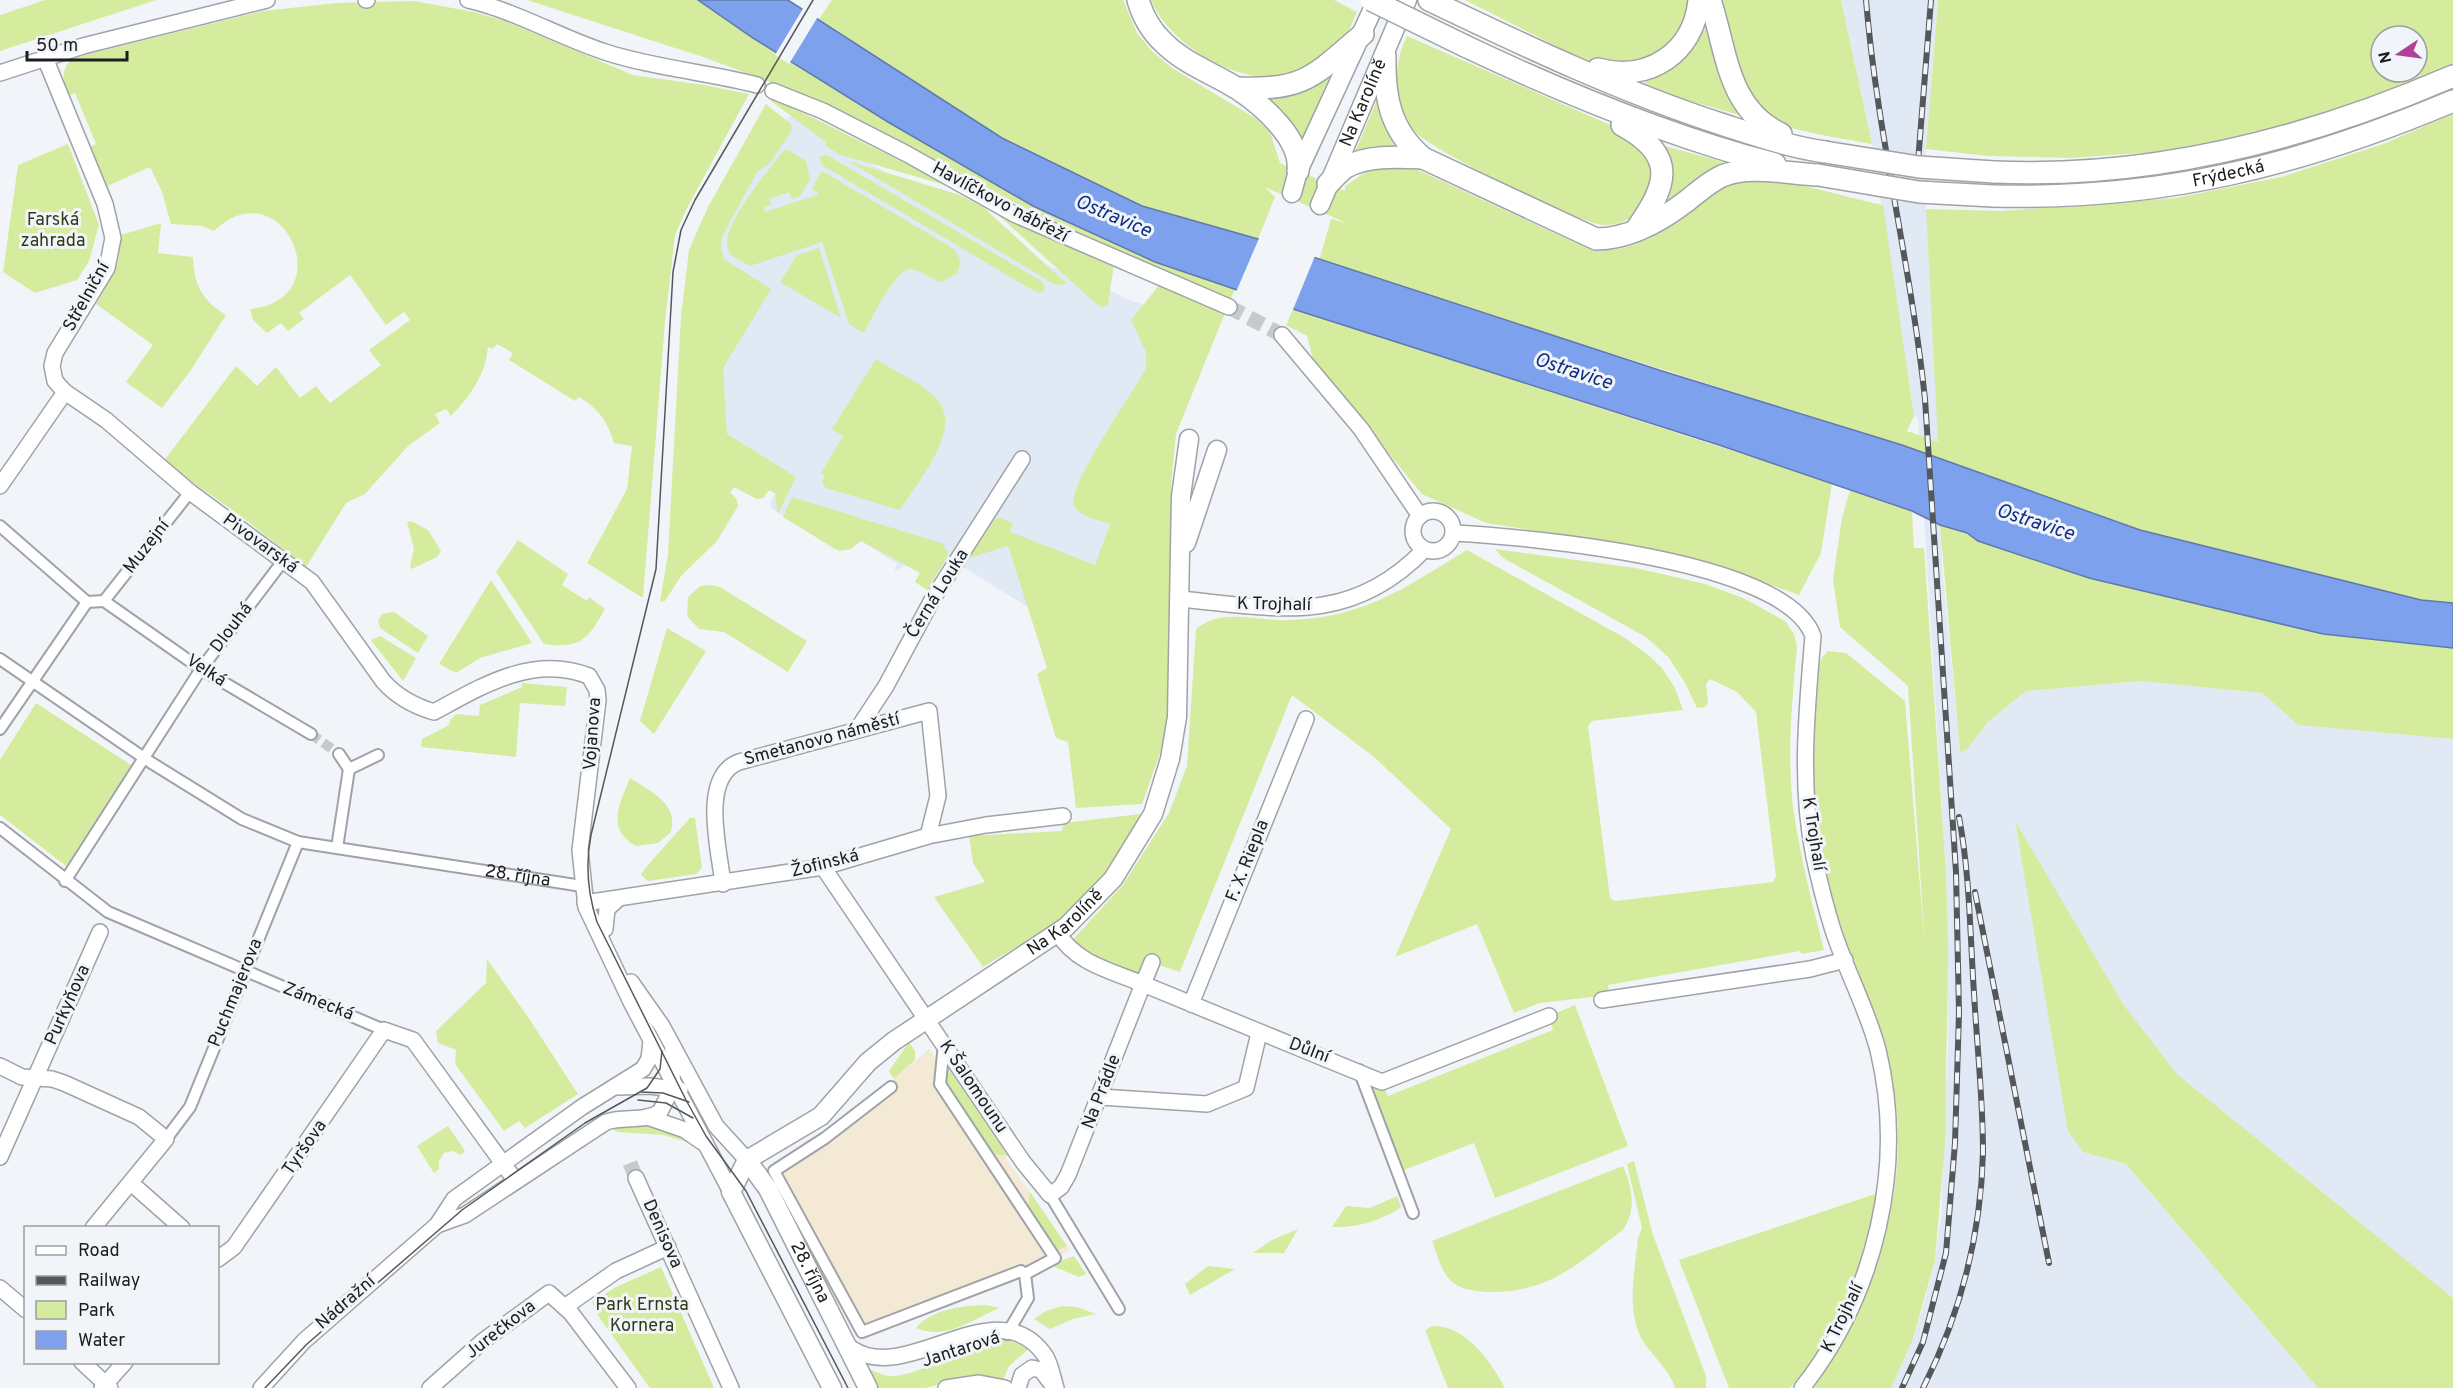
<svg xmlns="http://www.w3.org/2000/svg" width="2453" height="1388" font-family="Overpass,sans-serif">
<style>
.commercial{fill:#f3e9d4}
.built{fill:#e0e9f4}
.green{fill:#d5ec9e;fill-rule:evenodd}
.water{fill:#7da1ed;stroke:#6079af;stroke-width:1.5}
.pier{fill:#f1f5f9}
.lines{fill:none;stroke-linecap:round;stroke-linejoin:round}
.pedestrian-tunnel{stroke:#c6cacd;stroke-width:10;stroke-dasharray:10 5;stroke-linecap:butt}
.minor-tunnel{stroke:#c6cacd;stroke-width:15;stroke-dasharray:15 8;stroke-linecap:butt}
.pedestrian-casing{stroke:#9fa3a7;stroke-width:14}
.minor-casing{stroke:#9fa3a7;stroke-width:18}
.tertiary-casing{stroke:#9fa3a7;stroke-width:21}
.secondary-casing{stroke:#9fa3a7;stroke-width:24}
.pedestrian{stroke:#fff;stroke-width:10}
.minor{stroke:#fff;stroke-width:15}
.tertiary{stroke:#fff;stroke-width:18}
.secondary{stroke:#fff;stroke-width:21}
.tram{stroke:#55585a;stroke-width:1.5}
.rail-casing{stroke:#55585a;stroke-width:6}
.rail{stroke:#f1f5f9;stroke-width:4;stroke-dasharray:11;stroke-linecap:butt}
.secondary-bridge-casing{stroke:#9fa3a7;stroke-width:24;stroke-linecap:butt}
.secondary-bridge{stroke:#fff;stroke-width:21}
.labels{text-anchor:middle;dominant-baseline:central;stroke-width:6;stroke-linejoin:round;paint-order:stroke}
.street-label{font-size:18px;fill:#1b1d1e;stroke:#f1f5f9}
.park-label{font-size:18px;fill:#313b16;stroke:#f1f5f9}
.water-label{font-size:20px;font-style:italic;fill:#102e84;stroke:#f1f5f9}
</style>
<rect width="100%" height="100%" fill="#f1f5f9"/>
<path class="commercial" d="M929 1049 1070 1250 983 1291 860 1341 772 1171V1167L775 1162 821 1136 872 1099Z"/>
<g class="built">
<path d="M1841 0H1938L1926 149V209L1941 489 1942 566 1960 753 1966 750 1988 722 2026 691 2141 681 2262 693 2298 725 2453 739V1298L2177 1074 2123 1004 2015 823 2042 971 2083 1152 2126 1164 2318 1388H1891L1913 1339 1925 1300 1935 1260 1941 1216 1948 1050 1946 874 1918 418 1914 416 1872 144Z"/>
<path d="M795 111 875 166 1019 252 1076 278 1098 283 1126 299 1166 312 1128 505 1080 593 1052 622 936 550 894 571 897 564 861 541 850 549H834L772 509 770 503 775 493 769 490 763 498 757 499 734 487 730 493 736 498 738 506 733 515 701 261 784 122Z"/>
</g>
<g class="green">
<path d="M45 0H156L0 51V15Z"/>
<path d="M527 0H698L753 38 888 122 1033 206 1155 262 1235 289 1230 300 1086 240 824 102 706 58Z"/>
<path d="M832 0H1123L1137 33 1152 51 1172 68 1255 118 1270 132 1280 163 1345 191V187C1368 166 1386 165 1416 169L1593 251C1623 252 1654 240 1677 220 1694 205 1714 183 1738 179 1769 173 1849 198 1883 205L1914 416 1907 431 1938 442 1926 209 2002 211 2176 198 2281 177 2383 144 2453 114V603L2421 600 2140 530 1902 445 1319 261 1331 219 1346 223 1265 187 1275 197 1258 239 1142 206 1002 138 819 19Z"/>
<path d="M1151 0H1334L1357 12C1353 20 1350 30 1345 38 1340 45 1310 67 1301 71 1249 94 1171 48 1151 0Z"/>
<path d="M1465 0H1691L1687 27 1646 63 1598 64 1570 53Z"/>
<path d="M1717 0H1841L1872 144C1853 140 1790 131 1777 122 1737 97 1730 42 1717 0Z"/>
<path d="M1938 0H2453V64L2368 102 2273 129 2165 151 2072 158 1988 156 1926 149ZM2381 36H2417V72H2381Z"/>
<path d="M414 1 474 12 505 21 633 75 704 85 749 94 686 210 675 235 665 322 643 598 587 563 627 489 632 446 614 443C607 421 599 409 579 397L575 401 509 360 513 353 497 344 493 349 488 347C485 376 471 395 451 416L446 409 435 414 440 423 408 446 365 494 346 503 306 567 234 511 163 462 236 366 257 386 276 367 300 398 316 386 330 403 381 365 369 350 410 320 404 312 386 325 350 275 299 313 304 319 288 331 281 323 267 333 253 320 250 309C344 299 281 166 214 231L202 226 171 224 162 192 150 167 105 187 89 147 96 144 75 93 68 96C63 82 60 69 73 58L263 11 336 3Z"/>
<path d="M1707 26 1723 81 1743 116 1680 98 1643 83C1678 70 1687 57 1707 26Z"/>
<path d="M1407 36 1631 134C1637 140 1645 147 1648 155 1661 185 1641 225 1606 225 1581 226 1432 150 1414 131 1391 106 1393 64 1407 36Z"/>
<path d="M1330 76 1301 147 1267 100 1289 95Z"/>
<path d="M773 98 955 188 838 154 825 145 826 142 771 101Z"/>
<path d="M1377 100 1383 118 1404 152 1353 157Z"/>
<path d="M766 104 791 124 792 130 770 163 757 172 722 237 721 248 724 259 771 289 723 368 727 434 796 477 778 514 775 493 769 490 763 498 757 499 734 487 730 493 736 498 738 506 717 541 681 576 665 601 660 602 668 554 681 316 689 250 708 207Z"/>
<path d="M68 144 99 225 89 261 77 280 35 293 3 272 18 165Z"/>
<path d="M1665 146 1723 162 1724 165 1697 179 1668 201 1673 171Z"/>
<path d="M788 150 806 161 810 180 799 197 792 199 789 192 769 199 771 205 764 207 765 212 817 195 818 193 812 189 821 172H824L954 249 961 261 957 273 942 282C931 280 922 270 911 269 896 267 871 320 864 333L849 324 822 242 750 266C743 262 732 258 728 250 719 227 770 169 783 151Z"/>
<path d="M827 155 1043 282 1045 290 1039 293 1027 287 822 165 819 157Z"/>
<path d="M848 161 960 195 983 207 1067 284 1056 285Z"/>
<path d="M984 202 1114 264 1108 305 1102 307 1094 302Z"/>
<path d="M161 223 158 253 193 257C194 284 202 301 226 315L191 370 162 408 126 382 153 345 96 304 118 261 121 235Z"/>
<path d="M819 248 841 318 780 282 797 255Z"/>
<path d="M1160 284 1225 313 1176 434 1171 485 1170 725 1142 804 1076 808 1068 742 1056 738 1037 674 1047 668 1008 546 969 558 989 523 999 517 1013 523 1010 532 1095 565 1110 524C1098 520 1079 517 1074 505 1066 488 1135 390 1146 368V352L1131 320Z"/>
<path d="M1293 309 1832 483 1821 553 1799 595 1727 569 1639 547 1486 523 1422 494 1314 363 1307 336 1286 325 1282 335Z"/>
<path d="M876 359C894 371 918 381 934 396 967 426 918 481 900 510L826 488 822 483 825 475 821 473 843 436 832 429Z"/>
<path d="M1850 490 1912 511 1914 548H1924L1946 874 1948 953 1945 1143 1935 1260 1913 1339 1891 1388H1814C1865 1306 1905 1214 1897 1115 1892 1051 1862 994 1843 934 1820 861 1806 782 1814 706 1816 687 1813 664 1828 651L1846 653 1905 701 1925 948 1908 686 1840 627 1833 579 1842 518Z"/>
<path d="M792 497 944 544 943 547 948 551 947 558 927 590 915 582 920 573 861 541 851 549 839 551 783 517Z"/>
<path d="M411 521 428 530 441 551 437 557 412 569 410 567 414 549 407 522Z"/>
<path d="M1940 525 2089 578 2323 634 2453 648V739L2298 725 2262 693 2141 681 2026 691 1988 722 1966 750 1960 753Z"/>
<path d="M518 540 568 574 562 585 587 601 589 597 605 609C588 639 581 649 544 644L496 572Z"/>
<path d="M1495 549 1636 568 1705 584 1743 598 1785 621 1794 634 1797 647C1792 700 1787 754 1793 807 1800 856 1812 903 1824 950L1801 954 1800 951 1608 985 1609 995 1540 1003 1514 1013 1477 924 1395 957 1451 829 1374 757 1292 695 1180 972 1146 961 1138 982 1066 947 1122 886 1169 813 1187 766 1196 629C1223 607 1257 622 1289 620 1364 618 1406 587 1467 550L1625 638 1647 654 1662 668 1675 688 1683 710 1592 721 1588 726 1610 898 1615 901 1773 882 1776 876 1756 712 1737 692 1710 679 1706 684 1708 703 1705 707 1697 708 1685 683 1669 658 1646 637 1503 558Z"/>
<path d="M491 580 532 643 480 658 456 673 439 664Z"/>
<path d="M710 585 720 587 807 641 788 672 724 632 699 629 687 616 688 597 700 586Z"/>
<path d="M394 612 428 636 418 653 380 628 378 621 382 614Z"/>
<path d="M667 628 706 651 654 734 640 721Z"/>
<path d="M380 636 416 658 403 681 371 640Z"/>
<path d="M522 683 567 687 565 706 520 703 516 757 421 747 422 739 449 725 450 720 456 714 479 716 480 705 522 687Z"/>
<path d="M36 703 131 765 66 866 0 815V760Z"/>
<path d="M630 778C650 791 679 804 671 832L658 843 636 846C605 829 620 803 630 778Z"/>
<path d="M1140 814 1143 815C1125 853 1100 891 1066 917 1040 936 1010 950 983 967L934 897 985 882 973 863 969 836 1062 831 1064 823Z"/>
<path d="M690 818H695L702 868 696 874 648 881 641 875C642 871 683 826 690 818Z"/>
<path d="M2015 821 2123 1004 2177 1074 2453 1298V1388H2318L2126 1164 2083 1152 2068 1131Z"/>
<path d="M487 959 528 1017 578 1094 525 1128 519 1121 504 1131 455 1064 456 1050 438 1043 436 1031 486 983Z"/>
<path d="M1575 1005 1628 1146 1495 1198 1474 1143 1404 1170 1371 1087 1372 1082H1382L1388 1096 1553 1030 1549 1016Z"/>
<path d="M909 1042 915 1051V1060L894 1079 889 1071Z"/>
<path d="M947 1058 953 1066 949 1069 1008 1156 992 1154 946 1086Z"/>
<path d="M646 1124 687 1135 701 1146 663 1135 618 1132 611 1128Z"/>
<path d="M448 1126 465 1151 461 1155 453 1151 444 1153 439 1161V1169L434 1173 417 1146Z"/>
<path d="M1634 1161 1653 1235 1706 1376V1388H1675C1670 1371 1654 1357 1644 1343 1625 1313 1635 1271 1638 1238L1642 1228 1627 1164Z"/>
<path d="M1623 1166C1632 1187 1637 1209 1623 1230 1575 1265 1550 1293 1487 1292 1473 1291 1460 1290 1449 1279 1440 1268 1437 1254 1432 1241Z"/>
<path d="M1030 1192 1067 1246 1057 1250 1028 1206Z"/>
<path d="M1878 1193C1865 1262 1839 1336 1790 1388H1729L1679 1260Z"/>
<path d="M1397 1196 1401 1207C1381 1221 1357 1228 1332 1227L1346 1206 1370 1208Z"/>
<path d="M1298 1229 1284 1253H1253L1272 1240Z"/>
<path d="M1074 1256 1086 1274 1079 1277 1050 1265Z"/>
<path d="M1208 1266 1235 1269 1190 1295 1185 1284Z"/>
<path d="M661 1267 668 1283 714 1388H650L599 1317 592 1302 616 1287Z"/>
<path d="M985 1305 1000 1308C971 1319 948 1341 916 1328 932 1309 961 1306 985 1305Z"/>
<path d="M1062 1306 1077 1307 1096 1314 1073 1319 1050 1329 1034 1319 1046 1311Z"/>
<path d="M1432 1326C1465 1324 1491 1362 1505 1388H1448L1425 1330Z"/>
<path d="M1005 1339 1030 1348 1009 1366 1003 1380C968 1371 957 1380 925 1388 910 1388 889 1388 873 1388L867 1368C874 1371 882 1375 889 1376 918 1378 970 1342 1005 1339Z"/>
</g>
<path class="water" d="M698 0H788L1002 138 1142 206 1258 239 1662 371 1902 445 2140 530 2421 600 2453 603V648L2323 634 2089 578 1978 541 1967 533 1940 525 1912 511 1719 445 1293 309 1155 262 1033 206 888 122 753 38Z"/>
<g class="pier">
<path d="M804 7 819 15 789 64 775 55Z"/>
<path d="M1260 236 1315 256 1292 312 1236 292Z"/>
</g>
<g class="lines">
<path class="pedestrian-tunnel" d="M311 734 339 754"/>
<g class="minor-tunnel">
<path d="M1229 307 1282 335"/>
<path d="M630 1163 636 1178"/>
</g>
<g class="pedestrian-casing">
<g id="pedestrian">
<path d="M0 526 87 602 104 601"/>
<path d="M104 601 201 669 311 734"/>
<path d="M104 601 190 492"/>
<path id="s1" d="M0 659 150 762 242 819 298 842 582 886"/>
<path d="M0 729 87 602"/>
<path d="M339 754 349 769"/>
<path d="M349 769 378 755"/>
<path d="M0 828 108 912 384 1030"/>
<path d="M337 848 349 769"/>
<path d="M65 881 201 669 283 561"/>
<path d="M944 1044 940 1084 1055 1258 1025 1274"/>
<path d="M1359 1070 1413 1213"/>
<path d="M891 1087 825 1138 774 1171 862 1332 1021 1271 1025 1274 1028 1298 1007 1334"/>
<path d="M166 1139 190 1107 298 842"/>
<path d="M1050 1195 1119 1309"/>
</g>
</g>
<g class="minor-casing">
<g id="minor">
<path d="M366 0H367"/>
<path d="M468 0C516 11 559 37 605 52 654 68 707 72 757 85"/>
<path d="M45 58 105 204 113 238 107 268 55 353 52 366 55 381 65 392 106 420 190 492 312 582 383 681C397 697 414 706 434 712 482 686 533 654 589 676L597 690 598 700 580 850 586 907 631 1002 731 1192"/>
<path d="M0 73 83 46 267 0"/>
<path d="M773 91 823 111 907 154 1014 214 1229 307"/>
<path d="M1282 335 1361 429 1420 516"/>
<path d="M0 486 65 392"/>
<circle cx="1433" cy="531" r="20"/>
<path d="M1454 533C1527 537 1786 559 1813 636 1807 710 1799 783 1814 857 1819 880 1825 904 1832 927 1845 969 1867 1008 1878 1050 1906 1166 1876 1294 1802 1388"/>
<path d="M1179 599C1276 608 1349 627 1424 550"/>
<path d="M857 730 886 686 932 600 1022 459"/>
<path d="M823 867 1023 1162 1050 1195 1061 1187 1068 1175 1143 984 1382 1082 1549 1016"/>
<path d="M723 884C720 853 699 777 739 762L929 711 938 796 928 836"/>
<path d="M585 903 823 867 928 836 986 825 1063 816"/>
<path d="M605 929 607 909 618 899"/>
<path d="M1058 933C1075 963 1112 971 1143 984L1152 962"/>
<path d="M631 982 662 1026 716 1126 747 1160"/>
<path d="M1602 1000 1810 969 1845 960"/>
<path d="M1191 1004 1306 719"/>
<path d="M0 1066 22 1077 52 1079 64 1083 139 1117 166 1139 93 1228"/>
<path d="M618 1087 650 1086 680 1090"/>
<path d="M1101 1097 1207 1104 1246 1088 1259 1033"/>
<path d="M647 1117 685 1130 702 1142"/>
<path d="M0 1157 100 932"/>
<path d="M636 1178 731 1388"/>
<path d="M131 1183 182 1228"/>
<path d="M437 1225 454 1199 582 1107 643 1069 649 1059 651 1041"/>
<path d="M218 1259 234 1247 384 1030 413 1040 515 1180"/>
<path d="M0 1288 26 1310"/>
<path d="M566 1306 616 1271 668 1247"/>
<path d="M851 1348C907 1388 998 1284 1046 1357 1051 1366 1053 1378 1056 1388"/>
<path d="M82 1362 110 1388"/>
<path d="M102 1388 125 1362"/>
<path d="M261 1388 304 1341 437 1225 465 1215 606 1122C623 1116 645 1122 660 1112L672 1088 673 1047"/>
<path d="M430 1388 483 1341 549 1293 571 1313 628 1388"/>
<path d="M946 1388 979 1383 1005 1388"/>
<path d="M1018 1388 1022 1375 1032 1368 1041 1370 1051 1383"/>
</g>
</g>
<g class="tertiary-casing">
<g id="tertiary">
<path d="M1292 193 1298 171 1377 0"/>
<path id="s2" d="M1320 205 1407 0"/>
<path d="M1186 543 1217 450"/>
<path id="s3" d="M747 1160 768 1189 868 1388"/>
<path id="s4" d="M832 1388 731 1192 747 1160 821 1116 868 1062 894 1041 1066 927 1113 879 1153 814 1170 759 1177 717 1181 496 1189 439"/>
</g>
</g>
<g class="secondary-casing">
<g id="secondary">
<path d="M1138 0C1143 17 1151 31 1164 43 1185 64 1213 73 1238 89 1262 105 1302 139 1298 171"/>
<path d="M1429 0C1525 46 1622 92 1724 125 1758 136 1790 147 1825 152"/>
<path d="M1710 0C1727 51 1727 109 1781 134"/>
<path d="M1465 46C1566 94 1668 136 1775 164"/>
<path d="M1385 56C1384 97 1390 130 1423 158L1596 239C1630 239 1661 221 1688 200 1698 192 1709 182 1722 176 1750 164 1789 174 1818 175"/>
<path d="M1598 69C1649 83 1694 52 1699 0"/>
<path d="M1237 88C1304 91 1314 76 1363 34"/>
<path d="M1622 125C1679 156 1667 186 1635 231"/>
<path d="M1994 172C2154 179 2308 139 2453 76"/>
<path d="M1328 184C1334 178 1340 171 1346 167 1368 155 1399 157 1423 158"/>
<path id="s5" d="M1993 196C2162 200 2299 166 2453 101"/>
</g>
</g>
<use href="#pedestrian" class="pedestrian"/>
<use href="#minor" class="minor"/>
<use href="#tertiary" class="tertiary"/>
<use href="#secondary" class="secondary"/>
<g class="tram">
<path d="M813 0 695 200 681 230 673 272 656 569 591 835C585 865 588 894 597 922L686 1100 706 1136 746 1191 848 1388"/>
<path d="M641 1092 663 1093 689 1102"/>
<path d="M638 1100 666 1103 693 1118"/>
<path d="M265 1388 307 1344 462 1210 585 1123 647 1088 660 1069 662 1051"/>
</g>
<g class="rail-casing">
<g id="rail">
<path d="M1866 0C1877 134 1911 265 1925 399L1956 872 1959 1013 1955 1143 1946 1253 1923 1342 1902 1388"/>
<path d="M1918 162 1931 0"/>
<path d="M1975 892 2049 1263"/>
<path d="M1923 1388C1960 1315 1981 1235 1983 1152 1983 1099 1977 1046 1974 993 1970 935 1970 875 1959 817"/>
</g>
</g>
<use href="#rail" class="rail"/>
<g class="secondary-bridge-casing">
<g id="secondary-bridge">
<path d="M1371 0 1465 46"/>
<path d="M1825 152 1919 167 1994 172"/>
<path d="M1818 175 1919 192 1993 196"/>
</g>
</g>
<use href="#secondary-bridge" class="secondary-bridge"/>
</g>
<g class="labels">
<g class="street-label">
<text stroke="none"><textPath href="#s2" startOffset="111">Na Karolíně</textPath></text>
<text stroke="none"><textPath href="#s5" startOffset="237">Frýdecká</textPath></text>
<text transform="translate(1000 203) rotate(28)">Havlíčkovo nábřeží</text>
<text transform="translate(87 297) rotate(-61)">Střelniční</text>
<text transform="translate(260 544) rotate(36)">Pivovarská</text>
<text transform="translate(147 547) rotate(-52)">Muzejní</text>
<text transform="translate(938 594) rotate(-58)">Černá Louka</text>
<text transform="translate(1274 605) rotate(1)">K Trojhalí</text>
<text transform="translate(232 628) rotate(-53)">Dlouhá</text>
<text transform="translate(206 671) rotate(33)">Velká</text>
<text transform="translate(593 734) rotate(-86)">Vojanova</text>
<text transform="translate(822 740) rotate(-15)">Smetanovo náměstí</text>
<text transform="translate(1813 834) rotate(81)">K Trojhalí</text>
<text transform="translate(1248 861) rotate(-68)">F. X. Riepla</text>
<text transform="translate(825 864) rotate(-14)">Žofinská</text>
<text stroke="none"><textPath href="#s1" startOffset="573">28. října</textPath></text>
<text stroke="none"><textPath href="#s4" startOffset="656">Na Karolíně</textPath></text>
<text transform="translate(236 993) rotate(-68)">Puchmajerova</text>
<text transform="translate(318 1002) rotate(22)">Zámecká</text>
<text transform="translate(68 1005) rotate(-66)">Purkyňova</text>
<text transform="translate(1309 1051) rotate(21)">Důlní</text>
<text transform="translate(973 1087) rotate(56)">K Šalomounu</text>
<text transform="translate(1102 1092) rotate(-69)">Na Prádle</text>
<text transform="translate(305 1148) rotate(-55)">Tyršova</text>
<text transform="translate(662 1234) rotate(66)">Denisova</text>
<text stroke="none"><textPath href="#s3" startOffset="129">28. října</textPath></text>
<text transform="translate(346 1303) rotate(-41)">Nádražní</text>
<text transform="translate(1843 1318) rotate(-64)">K Trojhalí</text>
<text transform="translate(501 1330) rotate(-38)">Jurečkova</text>
<text transform="translate(961 1350) rotate(-18)">Jantarová</text>
</g>
<g class="park-label">
<text x="53" y="220">Farská<tspan x="53" dy="21">zahrada</tspan></text>
<text x="642" y="1305">Park Ernsta<tspan x="642" dy="21">Kornera</tspan></text>
</g>
<g class="water-label">
<text transform="translate(1113 217) rotate(23)">Ostravice</text>
<text transform="translate(1573 372) rotate(18)">Ostravice</text>
<text transform="translate(2035 523) rotate(18)">Ostravice</text>
</g>
</g>
<rect x="24" y="1226" width="195" height="138" fill="#f1f5f9" stroke="#9b9fa1" stroke-width="1.5"/>
<rect x="36" y="1246" width="30" height="9" fill="#ffffff" stroke="#9b9fa1" stroke-width="1.5"/>
<text x="78" y="1256" font-size="18" fill="#1b1d1e">Road</text>
<rect x="36" y="1276" width="30" height="9" fill="#55585a" stroke="#9b9fa1" stroke-width="1.5"/>
<text x="78" y="1286" font-size="18" fill="#1b1d1e">Railway</text>
<rect x="36" y="1301" width="30" height="18" fill="#d5ec9e" stroke="#9b9fa1" stroke-width="1.5"/>
<text x="78" y="1316" font-size="18" fill="#1b1d1e">Park</text>
<rect x="36" y="1331" width="30" height="18" fill="#7da1ed" stroke="#9b9fa1" stroke-width="1.5"/>
<text x="78" y="1346" font-size="18" fill="#1b1d1e">Water</text>
<g transform="translate(2399 54) rotate(257)"><circle r="28" fill="#f1f5f9" stroke="#9b9fa1" stroke-width="1.5"/>
<path d="M0-4.5L10 22L0 15L-10 22Z" fill="#b53f97"/>
<text y="-9" font-size="16" font-weight="bold" text-anchor="middle" fill="#1b1d1e">N</text>
</g>
<path d="M27 51v9h100v-9" fill="none" stroke="#1b1d1e" stroke-width="3"/>
<text x="36" y="51" font-size="18" fill="#1b1d1e" stroke="#f1f5f9" stroke-width="4.5" paint-order="stroke">50 m</text>
</svg>
